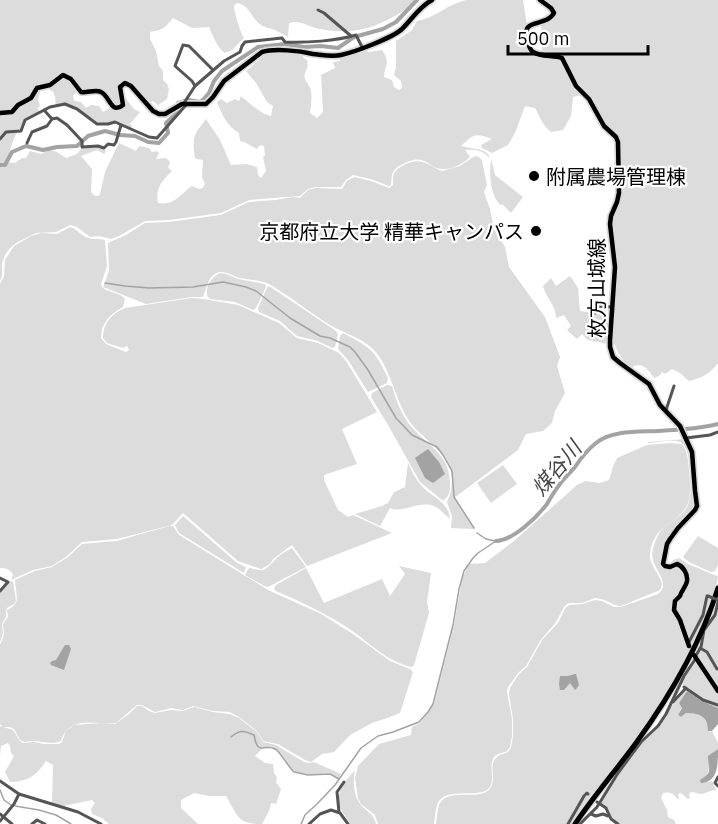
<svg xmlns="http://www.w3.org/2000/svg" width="718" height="824" font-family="'IBM Plex Sans','Noto Sans JP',sans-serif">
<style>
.green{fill:#dcdcdc}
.water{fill:#a3a3a3}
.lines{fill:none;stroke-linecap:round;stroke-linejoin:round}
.stream{stroke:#a3a3a3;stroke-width:1.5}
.river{stroke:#a3a3a3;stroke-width:4}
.major-casing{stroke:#dbdbdb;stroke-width:8}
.highway-casing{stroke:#dbdbdb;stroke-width:8}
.minor{stroke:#555;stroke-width:3}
.major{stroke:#000;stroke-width:4.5}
.highway{stroke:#000;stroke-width:5}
.minor-bridge{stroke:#555;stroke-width:3}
.poi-dot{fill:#000;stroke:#fff;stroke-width:2}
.labels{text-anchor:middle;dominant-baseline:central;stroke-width:4.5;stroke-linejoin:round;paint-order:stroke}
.poi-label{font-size:20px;fill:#000;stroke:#fff;text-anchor:start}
.street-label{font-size:20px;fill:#000;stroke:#fff}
.water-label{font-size:21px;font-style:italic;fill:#444;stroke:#fff}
</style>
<rect width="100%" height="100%" fill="#fff"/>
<g class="green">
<path d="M0 0H420C386 23 362 37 320 29 309 27 300 19 289 23L288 37C284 35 279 32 275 30 270 28 265 28 261 25 251 18 250 5 237 3 236 4 234 5 234 7 234 12 241 34 244 38L232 50 225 53C217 48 213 36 209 27L192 28 173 18C165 28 163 30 150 32V39L156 51 159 66 163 71V80L167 84 169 89 167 99 158 105 153 101 147 104 132 85 121 84V105L116 107 105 93 82 91 72 78 63 73 50 83 38 86 30 97 11 110 0 111Z"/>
<path d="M466 0H523L527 25 524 32 525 39 532 52 560 59 582 95 573 97 571 116 563 130 551 132C543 126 540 117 535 108L525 106 515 133 508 145 492 153 482 148 481 145 492 139C476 133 474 133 461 146 487 152 489 146 495 175L523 197 511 213 502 204 500 205C490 193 489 175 491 159 483 151 477 149 465 150L470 157C464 163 454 169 445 169 426 170 428 150 401 165 391 170 392 175 391 185L389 186 371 179 353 175 346 180 341 187H315L308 189 300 196 249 200 221 213 169 220 145 221 119 236 111 239 99 236 90 237 77 227 70 225 56 232 36 233 16 243 10 248 5 255 2 263V276L0 281V140L6 133 17 132C12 142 9 152 7 162L15 163 22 158H26L30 151 41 154 49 150 57 152 66 158 77 154 82 148 102 147 106 151 104 154 97 150 81 156 92 169 91 192 95 196H98L100 194 105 172 119 143 136 151 139 146 149 148 152 152 157 151 159 153 156 159 166 158 170 162 168 168 172 171C162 181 155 188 158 203 175 206 180 194 192 186L199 189 203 188 205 183 202 178 203 160C194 159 195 159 194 151 192 136 197 131 206 119L220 140 231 165 247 164 257 167 258 175 261 178 266 171 263 157 265 155 264 146 260 145 257 149 244 142 240 141 239 133C227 126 222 115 217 102L221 99 227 103 235 99 239 101 241 96C249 103 261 114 271 116L273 106 267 102 256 83 246 71 259 60 262 53 269 52 304 54 303 57 308 61 307 63 308 66C300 82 308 79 311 91 312 96 311 108 310 113L317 118 323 112 321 75 335 68 333 62 340 61 339 57 365 48 368 52 382 50C391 64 385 63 384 77L392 80 394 87 399 90 402 88 401 81 394 75 396 67V41L412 30 417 21C435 18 448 4 466 0Z"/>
<path d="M541 0H718V363C710 374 702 378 689 381L680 373 672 369 665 374 662 372 659 376 654 378C648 369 641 360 631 368L627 366 618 352 611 337 614 285 611 224 612 219 618 205 619 141C596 115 577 86 560 56L542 53 541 23 555 13Z"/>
<path d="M61 77 68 78 78 92 73 95 74 101 81 102 86 108 91 105 99 106 103 112 112 107 121 109V90L126 99 134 109 140 112 130 124 132 126 131 129 118 123H98L92 118 65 104 56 106 55 97 53 91H50V86Z"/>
<path d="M41 88 38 100 40 106 38 108 39 112 24 119 20 130 6 132 0 138V114H8Z"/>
<path d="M477 156 480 158 482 161 487 185 484 192 490 209 494 229 505 247 509 267 545 317 560 357 557 366 565 393 555 411 552 423 543 431 526 434 518 450 454 498 474 529 451 528 452 516 447 502C452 492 453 482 451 471 444 448 420 438 408 419 395 399 390 366 373 349 362 338 344 333 330 325 309 312 290 296 269 284 260 280 250 280 240 278 235 277 231 274 227 273 209 267 207 288 203 297H192L146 304 103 287 109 271 108 243 126 235 145 223 169 222 221 215 249 202 275 200 294 197 300 198 308 190 315 188 342 189 347 181 354 177 371 181 389 188 393 185C393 173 393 171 404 165 421 156 427 165 442 171L460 166 473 157Z"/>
<path d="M70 227C78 229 82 237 89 238 94 240 100 238 105 240L107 266 101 284 102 287C108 293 120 292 125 299L123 307C110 314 101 323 101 338L106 344 126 352 129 350 127 346 123 348 107 343 103 338C103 323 111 314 125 308L192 298 204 299 238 305 279 323 297 338 318 343 339 353 346 361 377 412 342 429 357 464 324 475V480L338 510 348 517 353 515 392 533 307 566 292 545 273 559 270 564 261 569 238 561 183 513 172 525 117 539 82 542 67 556 52 566 33 570 11 580 13 575C10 569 6 568 0 568V284L4 276 5 260 14 246 31 236 41 233 57 234Z"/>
<path d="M220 273 226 274 238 279 265 284 266 287 256 308 253 310 235 302 210 299 207 296C206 285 210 279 220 273Z"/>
<path d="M570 276 578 288 580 311 608 315 607 344 588 340 582 334 577 339 567 330 571 326 564 315 556 318C556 305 546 298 543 286L551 278 556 286Z"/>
<path d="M269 286 336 331 338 335 335 347 332 348 318 341 297 336 280 321 259 312 258 308 267 288Z"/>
<path d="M343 333C371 348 374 349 388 378L387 383 368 392 348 360 338 349 340 336Z"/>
<path d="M387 385 392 386C396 400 401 413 409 424 426 445 450 453 450 484 450 491 450 495 444 500H442L420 482 388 425 371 397 372 393Z"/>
<path d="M685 439 690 452 696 506 669 538 663 566 680 565 686 578 679 596 673 605 686 642 690 649 672 684 654 714 572 824H436C437 818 437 811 439 805 446 788 473 799 486 792 500 784 487 767 496 758 499 754 505 754 508 752L511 748 513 736V719L509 694 510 688 519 674 527 667 542 640 558 623 566 607 570 605 582 604 595 600 602 601 614 607H621L658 594C674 581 647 567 653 548 655 543 657 536 660 532 668 521 681 518 687 507 693 497 693 446 680 442 671 439 658 442 648 443V442Z"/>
<path d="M671 443 682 444C688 452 688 461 689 471 690 481 691 494 688 503 680 524 653 523 650 554 649 565 659 573 662 584L660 590 621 606 615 605 602 599 595 598 582 603H568L564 607 556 622 540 641 526 666 518 673 508 687 507 692 512 719V736L510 747 507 751C503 753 498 753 495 756 486 766 499 785 485 791 471 797 443 787 437 805 435 811 435 818 434 824H378L375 815 361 804 358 798 355 778 358 766 379 744 411 735 412 727 420 723 424 718 434 704 454 625 462 579 469 564 485 563 514 541 577 485 586 481 600 483 609 480 614 464 617 458 647 445Z"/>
<path d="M408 463C411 470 415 478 420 484 430 497 449 501 450 519 445 515 440 509 434 506 418 500 403 514 390 508L380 526 355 514 382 506 388 503 394 492 405 487Z"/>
<path d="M503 465 517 484 491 503 477 483Z"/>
<path d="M183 516 237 563 246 567 244 573 179 533 175 525Z"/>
<path d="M169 526H173L179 535 268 590 321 614 353 634 390 661 410 669 413 672 400 713 387 718 372 723 350 735 334 752 322 754 311 762 305 760 278 744 263 741 257 731 239 717 230 712 213 711 193 706 183 710 171 708 155 712 142 705H137L116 723C95 725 70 714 61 741 52 745 42 741 32 741 29 741 25 743 22 741 19 740 16 732 14 729L10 727H3L0 724V645L4 635 3 624 8 617 7 610C10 608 13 607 15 604 19 600 15 586 15 580L35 571 52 567 68 557 82 544 117 541Z"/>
<path d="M698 536 718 548V565L715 571 711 572 689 562 683 557Z"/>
<path d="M292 548 306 567 268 587 264 586 245 575 248 569 250 568C265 572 264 571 275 560 279 555 286 551 292 548Z"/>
<path d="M679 558 688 564 717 576 718 574C718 595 700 628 691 648L676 612 675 605 687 584 683 566 671 567 673 560Z"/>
<path d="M399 566 431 573 427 602 429 613 414 665 412 667C387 662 369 642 348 628 325 613 301 602 276 591L274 589 276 585 306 568 324 603 382 579 390 596 405 574Z"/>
<path d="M13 581 16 601 14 604 7 608 6 612V617L2 624 3 633 0 642V592L9 582Z"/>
<path d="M718 604V690L696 657 705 631 711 620Z"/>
<path d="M695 661H696L718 693V704L703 699 681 683Z"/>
<path d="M686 690 702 700 718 705V708L700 700 687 691 679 703 682 707 678 715 681 717 686 713C703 713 705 717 710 732L712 731 718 743V749C703 758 714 765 706 776L708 782 712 781 716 790C710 790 707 793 702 794 698 794 694 792 691 792L689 794 690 798 688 799 681 793 678 794 679 800C673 794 672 791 663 793L661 798 667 810 668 817 674 820 676 824H619L614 821 601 803 623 766 632 757 642 742 659 726 670 708Z"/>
<path d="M137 706H142L149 711 155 713 171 710 183 711 194 707 213 712 229 714 239 718 257 732 263 742 276 745 304 762 309 763 314 762 341 774 339 778 330 773 308 775 294 772C281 759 284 746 263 748L255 756 265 763 273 764 274 773 277 777 276 782 281 789 276 804 271 803 269 811 262 824C237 824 238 816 226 796H209L194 793 181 800V808L198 824H109L102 818 92 814 91 809 95 803 92 800 63 806 52 803 53 765 46 761C36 776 29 781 10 782L5 772 14 756 11 753 10 746 8 743 1 746 0 756V726L13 730 20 741 23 743 34 742 44 744H59L62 742 66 731 74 725 101 723 115 724 129 714Z"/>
<path d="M355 770C353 780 353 796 361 805 367 812 374 814 376 824H350C348 819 344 815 342 811 333 794 344 783 355 770Z"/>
</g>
<g class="water">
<path d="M428 449 439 462 445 474 433 483 425 478 415 458Z"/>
<path d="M65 645H69L71 649 64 670 51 665 50 663 52 661 56 660Z"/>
<path d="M575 674H576L579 685 577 688 575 690 570 683 564 690H560L559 684 560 676H568Z"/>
<path d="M687 691 700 700 718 708V724L712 731H708C708 716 699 713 686 713L681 717 678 715 682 708 679 703Z"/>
<path d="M718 749C718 765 718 782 701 783L700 780C714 772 708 769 708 756Z"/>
</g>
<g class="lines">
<g class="stream">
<path d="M105 283 125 286 149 288 193 287 223 282 246 287 256 291 290 318 320 336 330 338 350 347 355 352 368 370 396 418 412 435 437 447 443 455 452 471 454 497 474 528"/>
<path d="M477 533 486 539 495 541"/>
<path d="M231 737C240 729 245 731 254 735 258 757 263 743 275 749 280 751 288 767 294 772L308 775 330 774 339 779"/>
<path d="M0 790 4 800 11 805"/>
<path d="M15 806 39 810 56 815 71 824"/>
<path d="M301 824 305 815 317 804 335 785 361 748 378 736 393 732 419 722 428 712 433 704 453 625 459 589 464 571 473 558 478 553 496 541"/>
</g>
<g class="river">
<path d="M0 165H5L12 152 26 146 43 150 57 147 77 146 88 136 105 131 120 135 135 136 148 142 159 143 168 133 166 123 178 112V103L188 100 200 102 203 100 209 93 214 81 222 71 258 47 285 44 304 47 321 46 338 48 354 37 383 29 396 22 417 0"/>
<path d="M496 541C514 540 537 517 547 504 551 497 555 490 560 484 564 478 570 473 575 467 581 458 587 450 596 443 612 430 639 432 658 431 678 430 699 429 718 424"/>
</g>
<g class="major-casing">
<g id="major">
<path d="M540 0 551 8 554 13C546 28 521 17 527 39 528 43 529 49 533 52 541 57 553 55 562 58L576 86 589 99 604 126 616 137 618 142 619 193 617 202 611 216 610 224 615 267 610 340V347L613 357 620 363 649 384 660 405 680 426 692 452 695 491 697 506 695 510 678 528 670 539 667 544 663 564 665 566 670 567 677 564C683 566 688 574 687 581 686 587 681 591 680 596L675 601 674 610 680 620 689 646"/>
<path d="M0 113 12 112 18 105 31 98 37 88 50 85 63 75 71 79 81 92C87 93 96 89 101 92 110 96 111 115 123 105L120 87 125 83 131 86 153 111 159 114H165L182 104H206L213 97 224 81 262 52C275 48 300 51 313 54 323 55 332 57 341 55 355 52 392 38 402 29 412 19 419 7 432 0"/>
<path d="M694 655 718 691"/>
</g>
</g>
<g class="highway-casing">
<path id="highway" d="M575 824C594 796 616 770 636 743 670 696 701 643 718 588"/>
</g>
<g class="minor">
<path d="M318 10 324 13 351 36"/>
<path d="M195 86 192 81 175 66 183 45 189 46 213 70"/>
<path d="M184 104V103L195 86 224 61 240 52 242 46 245 42 282 38 285 42C306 43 336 41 356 35L362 47"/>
<path d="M44 110 52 119 57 118 67 125 82 141V147L98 146 104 148 108 144 114 145 116 142 121 125"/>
<path d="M0 139 6 132 21 131 25 120 50 107 65 104 77 109 97 124H108L115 122 149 137 157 138 186 105"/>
<path d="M27 143 32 132 47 126 52 119"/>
<path d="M596 302 595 306 612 307"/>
<path d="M595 313V306"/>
<path d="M666 410 674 386"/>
<path d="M686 438 710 435 718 432"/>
<path d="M0 578 8 582 0 591"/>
<path d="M689 642 703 615 707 596"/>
<path d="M700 648 707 652 717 669"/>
<path d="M695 657 701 647 704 630 715 615 718 602"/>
<path d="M684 687 703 700 718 705"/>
<path d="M673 702 686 688"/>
<path d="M718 777 715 783 718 786"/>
<path d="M0 781 19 794 78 812 101 824"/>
<path d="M597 802 606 808 611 819 618 824"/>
<path d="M339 812 337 792 344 782"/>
<path d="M0 814 12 824"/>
<path d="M591 814 596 816 603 814 608 816"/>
<path d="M0 821 14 804 19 794"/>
<path d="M32 824 37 820 45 824"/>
<path d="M309 824 320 814 331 810 340 813 348 824"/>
<path d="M568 824 584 796 587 793 588 794"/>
<path d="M580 824 597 807 618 773 641 742 658 726 666 714 684 676 696 658"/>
</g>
<use href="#major" class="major"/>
<use href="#highway" class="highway"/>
<path class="minor-bridge" d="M708 596 718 600"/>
</g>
<g class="poi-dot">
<circle cx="534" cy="176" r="6"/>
<circle cx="536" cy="231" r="6"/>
</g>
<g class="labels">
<g class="poi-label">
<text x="546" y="176">附属農場管理棟</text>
<text x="524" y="231" text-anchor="end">京都府立大学 精華キャンパス</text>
</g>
<g class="street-label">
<text transform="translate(596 288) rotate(-90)">枚方山城線</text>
</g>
<g class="water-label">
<text transform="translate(556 468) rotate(-50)">煤谷川</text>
</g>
</g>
<path d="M508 45v9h140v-9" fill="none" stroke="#000000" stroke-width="3"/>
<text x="517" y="45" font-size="18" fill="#000000" stroke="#ffffff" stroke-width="4.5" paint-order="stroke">500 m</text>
</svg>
